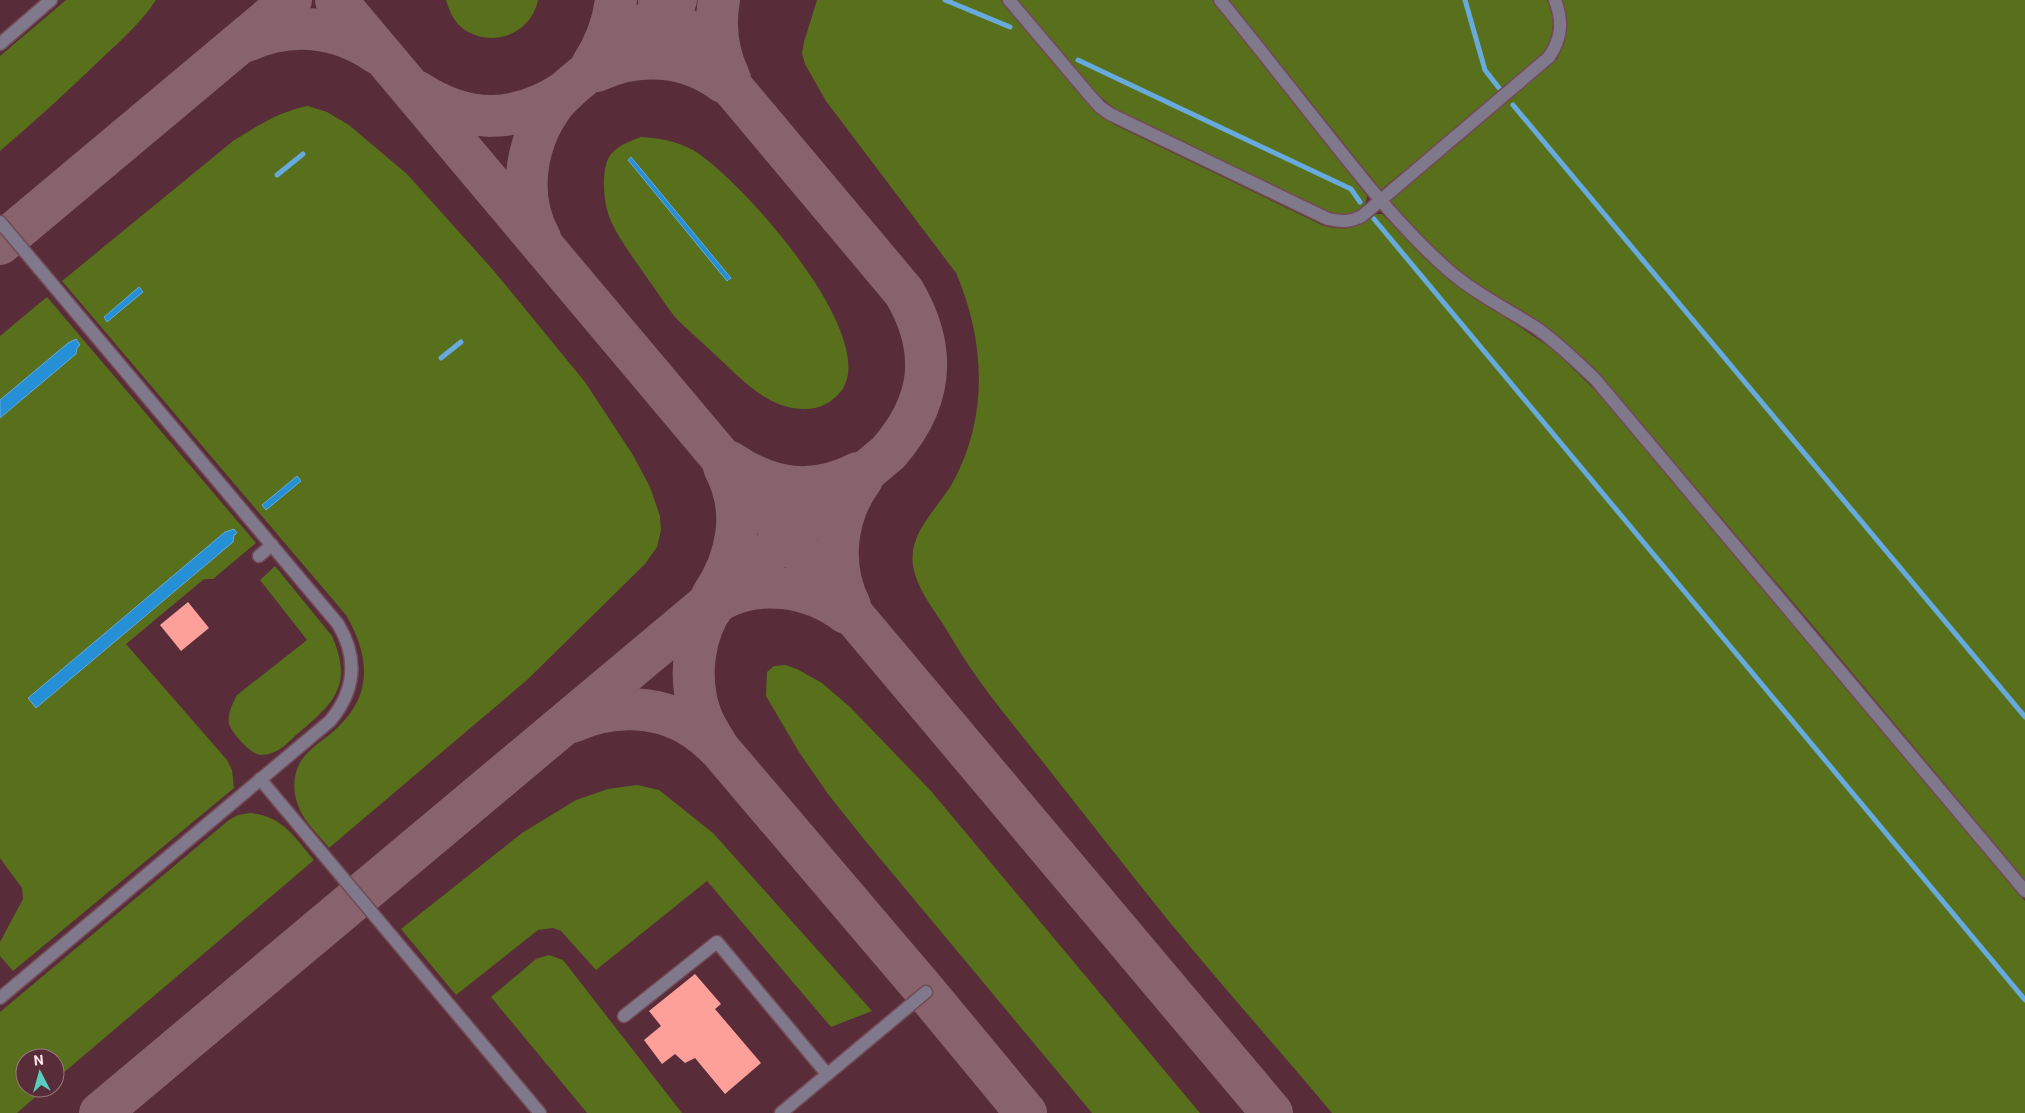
<svg xmlns="http://www.w3.org/2000/svg" width="2025" height="1113" font-family="Roboto,sans-serif">
<style>
.green{fill:#586f1c;fill-rule:evenodd}
.water{fill:#2690d7;stroke:#67aadd}
.lines{fill:none;stroke-linecap:round;stroke-linejoin:round}
.stream{stroke:#67aadd;stroke-width:5}
.taxiway{stroke:#88626c;stroke-width:42}
.building{fill:#fea09a}
.minor-casing{stroke:#734a55;stroke-width:15}
.minor{stroke:#80788b;stroke-width:12}
</style>
<rect width="100%" height="100%" fill="#582c38"/>
<g class="green">
<path d="M66 0H156C141 23 119 42 99 61 67 92 34 122 0 151V56Z"/>
<path d="M446 0H538C531 35 489 50 461 27 453 20 449 10 446 0Z"/>
<path d="M817 0H1001L1100 115 1115 125 1324 226C1345 231 1359 229 1375 214H1382L1433 266 1452 281 1554 350 1601 396 2025 901V1113H1332C1279 1050 1224 988 1172 925 1124 866 1078 806 1031 747 1014 726 997 705 981 683 967 664 955 644 943 624 931 606 917 588 913 566 908 532 938 509 953 482 989 416 985 340 956 273L826 101 805 64 802 53 804 42Z"/>
<path d="M1017 0H1212L1367 196C1365 219 1338 216 1322 211L1127 117C1084 90 1050 39 1017 0Z"/>
<path d="M1229 0H1547C1558 21 1553 43 1537 60L1381 190Z"/>
<path d="M1561 0H2025V880L1814 627 1596 370C1559 334 1515 310 1473 281 1440 258 1414 229 1388 199L1557 59C1566 38 1571 21 1561 0Z"/>
<path d="M308 106 327 112 349 125 407 174 494 271 585 382 633 455 650 487 660 516 661 530 657 547 645 564 527 680 329 848C319 835 303 821 298 805 292 790 293 771 303 758 312 746 327 738 337 728 374 694 369 655 346 615L62 281 233 141C257 126 280 111 308 106Z"/>
<path d="M641 137C660 138 676 141 693 150 740 178 880 335 842 390 832 403 819 410 802 409 764 408 736 373 709 349 698 338 685 328 675 317 666 306 658 293 650 282 636 261 620 242 610 219 604 204 602 180 606 165 609 149 627 142 641 137ZM631 157 731 278 728 281 628 160Z"/>
<path d="M47 297 256 543 213 579H204L126 644 227 760 232 770 234 788 13 971 0 956V942L23 899 22 888 0 858V418L76 354 77 348 73 342 68 343 0 400V336ZM231 532 233 542 36 708 28 698 225 533Z"/>
<path d="M275 566 332 636C354 686 333 704 296 735 286 745 276 755 261 755 251 755 232 733 229 724 227 714 233 703 237 695L307 640 260 580Z"/>
<path d="M785 665 797 669 822 683 850 707 931 791 1200 1113H1092L863 838 828 794 799 752 766 696 767 672 774 666Z"/>
<path d="M637 785 659 790 713 833 872 1011 831 1027 707 881 596 970 561 931 553 928 538 930 456 995 401 929 522 833 576 800 608 789Z"/>
<path d="M250 813C283 816 294 837 314 860L55 1080V1058H25V1088H46L17 1113H0V1012L229 820 238 815Z"/>
<path d="M549 955 563 960 682 1113H587L491 997 536 959Z"/>
</g>
<g class="water">
<path d="M631 157 731 278 727 281 628 160Z"/>
<path d="M139 287 143 292 107 322 104 317Z"/>
<path d="M76 339 80 345 77 348 76 354 0 418V400L68 343Z"/>
<path d="M297 476 301 481 266 510 262 505Z"/>
<path d="M234 529 237 533 234 535 233 542 36 708 28 698 225 532Z"/>
</g>
<g class="lines">
<g class="stream">
<path d="M945 0 1010 27"/>
<path d="M1465 0 1485 70 1499 88"/>
<path d="M1078 60 1351 189 1360 202"/>
<path d="M1513 105 2025 717"/>
<path d="M277 175 303 154"/>
<path d="M1374 219 2025 1000"/>
<path d="M441 358 461 342"/>
</g>
<g class="taxiway">
<path d="M336 0 1272 1113"/>
<path d="M719 0C714 28 718 54 730 79"/>
<path d="M247 41C291 21 337 26 377 53"/>
<path d="M592 65C605 45 613 24 616 0"/>
<path d="M597 71C638 51 687 55 723 82"/>
<path d="M418 92C467 124 516 124 566 91"/>
<path d="M540 238C516 195 526 139 556 101 568 87 585 75 599 63 625 42 650 21 676 0"/>
<path d="M0 244 291 0"/>
<path d="M730 462C771 490 813 496 858 473"/>
<path d="M712 596C738 557 747 510 724 467"/>
<path d="M717 601C692 632 688 680 701 716 705 727 712 737 718 747"/>
<path d="M718 601C758 578 810 586 846 613"/>
<path d="M850 606C830 566 835 516 862 479"/>
<path d="M572 722C613 703 664 704 701 733 708 738 715 745 721 751L926 992 1026 1113"/>
<path d="M100 1113 888 453C933 402 938 350 904 292L659 0"/>
</g>
</g>
<g class="building">
<path d="M188 602 209 628 181 651 160 625Z"/>
<path d="M695 974 721 1004 715 1009 761 1063 725 1094 695 1058 685 1063 675 1054 662 1064 644 1040 661 1026 649 1011Z"/>
</g>
<g class="lines">
<g class="minor-casing">
<g id="minor">
<path d="M1009 0 1091 97 1100 107 1110 114 1328 219C1341 222 1351 222 1362 216L1549 57C1562 38 1563 21 1555 0"/>
<path d="M1220 0C1256 44 1291 89 1326 133 1364 181 1401 228 1447 269 1473 292 1505 308 1535 327 1557 342 1576 361 1595 379L2025 891"/>
<path d="M0 44 51 0"/>
<path d="M0 222 338 624C359 659 355 691 330 721L0 998"/>
<path d="M259 556 272 545"/>
<path d="M260 779 540 1113"/>
<path d="M624 1016 717 942 827 1074"/>
<path d="M781 1113 926 992"/>
</g>
</g>
<use href="#minor" class="minor"/>
</g>
<g transform="translate(40 1073) rotate(354)"><circle r="24" fill="#582c38" stroke="#9a7680"/>
<path d="M0-4L9 19L0 12L-9 19Z" fill="#59cebf"/>
<text y="-8" font-size="14" font-weight="bold" text-anchor="middle" fill="#fee6eb">N</text>
</g>
</svg>
